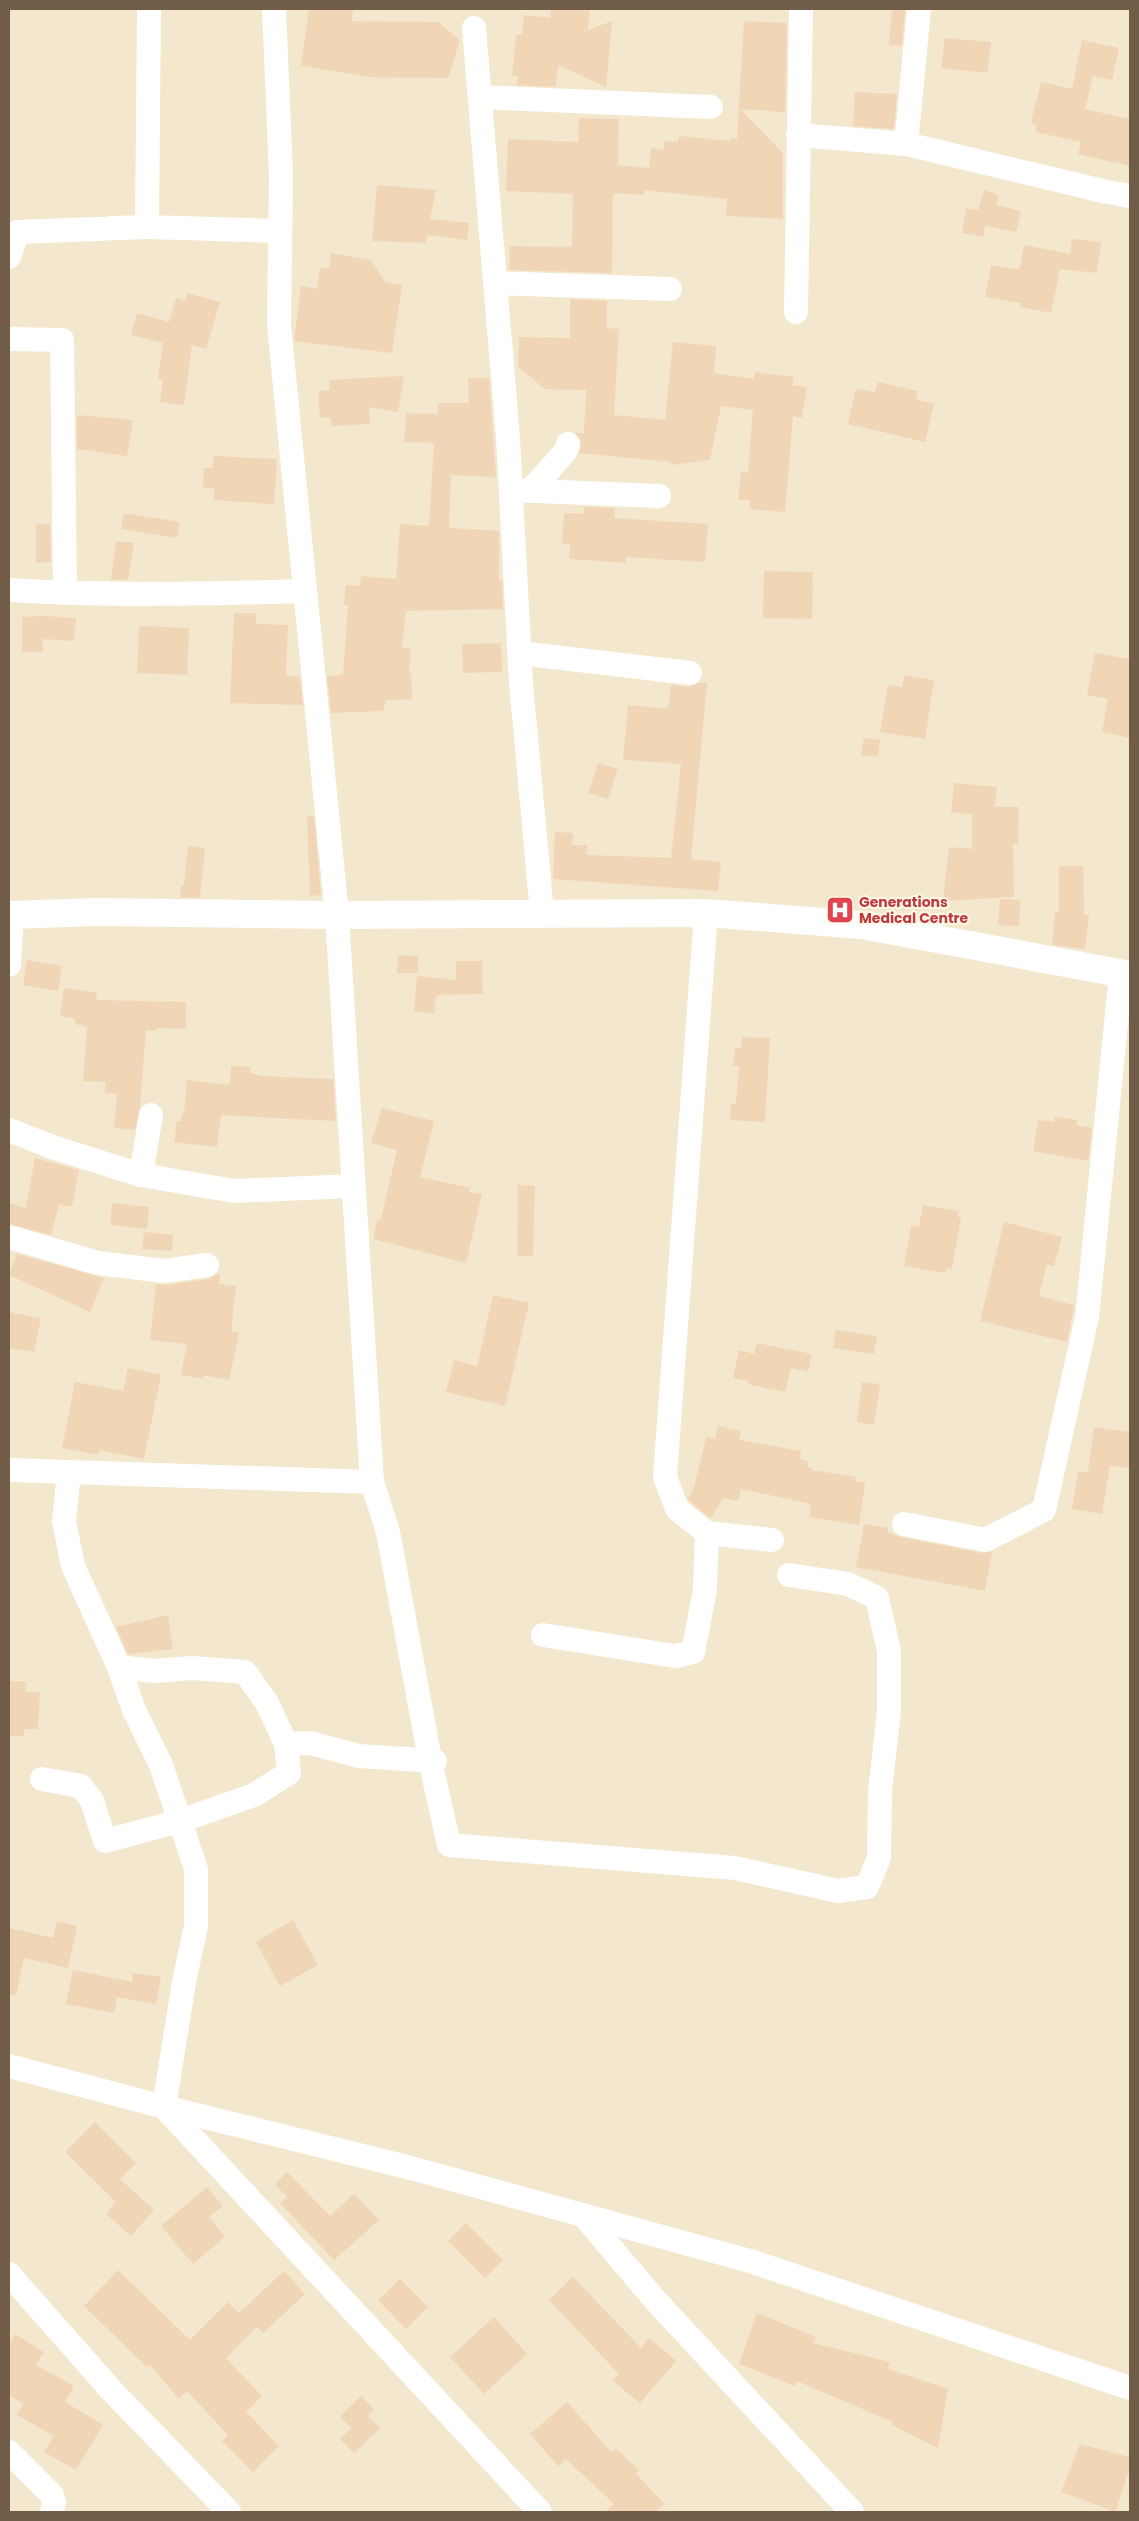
<svg xmlns="http://www.w3.org/2000/svg" width="1139" height="2521" font-family="Poppins,sans-serif">
<style>
.residential{fill:#f3e7cd}
.building{fill:#f0d6b7}
.lines{fill:none;stroke-linecap:round;stroke-linejoin:round}
.street{stroke:#fff;stroke-width:24}
.secondary{stroke:#fff;stroke-width:28}
.labels{text-anchor:middle;dominant-baseline:central;stroke-width:4;stroke-linejoin:round;paint-order:stroke}
.health-label{font-size:14px;font-weight:bold;fill:#be3a42;stroke:#fff8e4;text-anchor:start}
</style>
<rect width="100%" height="100%" fill="#fbf5de"/>
<rect class="residential" x="9" y="9" width="1121" height="2503"/>
<g class="building">
<path d="M309 9H353L352 21 438 22 460 40 448 78 369 77 301 66Z"/>
<path d="M551 9H590L588 30 612 21 606 87 558 65 556 87 517 85 518 76 512 75 516 35 522 34 524 15 550 18Z"/>
<path d="M892 9H905L902 46 889 45Z"/>
<path d="M744 21 787 23 785 112 740 109 783 153V219L726 216 727 199 644 190V195L613 193 612 273 509 270 510 246 572 247 573 194 506 191 508 139 578 142 579 118 619 119 618 165 649 168 651 148 665 150 663 141 678 142 679 136 730 141V139H737Z"/>
<path d="M945 38 991 42 987 73 941 68Z"/>
<path d="M1082 40 1119 48 1112 80 1093 76 1085 109 1130 119V166L1078 154 1081 142 1035 132 1036 124 1031 123 1041 82 1072 89Z"/>
<path d="M855 92 897 94 894 129 853 126Z"/>
<path d="M377 185 436 190 430 219 469 223 467 240 427 235 426 243 372 241Z"/>
<path d="M984 190 999 195 996 205 1021 211 1016 232 985 226 984 237 962 233 966 208 978 210Z"/>
<path d="M1072 239 1101 242 1097 273 1060 269 1051 313 1020 307 1021 303 985 297 991 265 1019 270 1024 245 1070 254Z"/>
<path d="M331 253 371 260 385 282 402 285 392 353 294 341 301 286 317 289 320 268 329 269Z"/>
<path d="M187 293 220 302 206 349 192 345 184 405 160 402 163 381 158 378 163 343 131 335 137 313 169 322 176 298 185 301Z"/>
<path d="M570 299 607 301V328L619 329 614 415 665 420 673 342 716 346 714 373 754 379 755 372 794 377 792 385 807 387 802 418 793 416 785 512 750 509V500H738L741 472 748 473 753 410 721 406 710 460 671 465V462L579 453 581 441 575 433H584L586 390 545 389 518 367 519 337 570 338Z"/>
<path d="M404 376 398 412 369 407 370 424 331 426V417L320 418 318 391 330 390 329 380Z"/>
<path d="M468 378H489L496 477 451 475 449 528 499 531V580H502L503 609 406 611 402 648 411 649 409 672H411L412 699 386 700 383 711 331 713 327 676 343 675 348 605H344L346 585 360 586 361 576 396 579 400 524 429 526 434 443 404 442 406 413 438 414V403H469Z"/>
<path d="M878 382 918 391 916 400 934 404 925 442 848 424 856 388 875 392Z"/>
<path d="M77 415 133 420 127 456 77 449Z"/>
<path d="M213 456 277 459 274 504 214 500V488L203 487 204 468H213Z"/>
<path d="M584 507 615 508 614 518 708 524 705 562 626 557V563L569 559 570 544 562 543 564 513 584 514Z"/>
<path d="M124 513 180 522 177 538 121 529Z"/>
<path d="M36 524H50L51 562 36 563Z"/>
<path d="M116 541 134 543 128 580H111Z"/>
<path d="M764 571 813 572 812 619 763 618Z"/>
<path d="M234 613H256V624L288 625 286 675 300 677 303 705 230 703Z"/>
<path d="M45 616 76 618 74 641 43 639V652H22V617Z"/>
<path d="M139 626 189 628 187 675 137 673Z"/>
<path d="M501 643 502 672 463 673 462 644Z"/>
<path d="M1095 653 1130 659V738L1102 732 1108 699 1087 695Z"/>
<path d="M904 675 934 680 925 739 880 732 888 684 902 687Z"/>
<path d="M699 683H707L691 859 721 862 718 891 553 879 555 832 573 833 572 845H587V855L671 858 681 764 623 760 628 705 668 709 671 685 689 687Z"/>
<path d="M864 738 880 740 878 757 861 755Z"/>
<path d="M598 763 618 769 608 799 588 793Z"/>
<path d="M954 783 997 787 995 807H1019L1018 844H1013L1014 897 943 901 949 847 972 849V814L951 812Z"/>
<path d="M314 816 321 895 310 896 307 817Z"/>
<path d="M188 846 205 848 200 898 180 897 181 886 184 885Z"/>
<path d="M1059 866H1083L1084 915H1089L1085 949 1052 945 1055 912H1059Z"/>
<path d="M1000 899 1020 900 1019 926 998 925Z"/>
<path d="M398 955 418 956V973H397Z"/>
<path d="M27 960 62 966 58 991 23 985Z"/>
<path d="M456 961H482L483 994 436 995 434 1014 414 1011 417 976 456 980Z"/>
<path d="M64 988 97 993 96 1000 186 1002V1029L156 1028V1031L146 1030 140 1107 135 1130 114 1128 117 1094 105 1093 106 1082 83 1081 87 1027 75 1024V1019L60 1016Z"/>
<path d="M742 1037 770 1038 765 1122 730 1120 731 1103 736 1104 739 1066H733L735 1048H741Z"/>
<path d="M231 1066 251 1067 250 1073 262 1076 333 1079 336 1121 221 1115 217 1147 174 1142 177 1121H181L182 1113H184L187 1080 230 1085Z"/>
<path d="M382 1108 434 1121 420 1177 470 1188 469 1192 482 1194 466 1263 373 1239 378 1219H381L397 1150 371 1143Z"/>
<path d="M1055 1116 1077 1120 1076 1125 1092 1128 1088 1161 1033 1151 1038 1120 1054 1122Z"/>
<path d="M35 1158 79 1170 72 1207 59 1204 51 1235 9 1224V1203L26 1208Z"/>
<path d="M518 1185 535 1186 533 1256H517Z"/>
<path d="M112 1203 149 1207 147 1229 110 1225Z"/>
<path d="M923 1205 959 1211 958 1217 961 1218 952 1269 946 1268 945 1273 904 1266 911 1226 919 1227Z"/>
<path d="M1004 1222 1062 1237 1054 1266 1047 1264 1039 1296 1074 1305 1067 1342 980 1321Z"/>
<path d="M144 1232 173 1235 172 1251 142 1249Z"/>
<path d="M17 1254 104 1278 90 1312 9 1275Z"/>
<path d="M217 1274H220L219 1284 236 1286 231 1331 239 1333 229 1380 203 1375V1379L181 1375 187 1344 150 1340 156 1284 166 1285 209 1279Z"/>
<path d="M493 1295 529 1303 505 1406 446 1392 454 1360 477 1366Z"/>
<path d="M9 1312 41 1318 34 1352 9 1348Z"/>
<path d="M836 1330 877 1336 874 1354 833 1348Z"/>
<path d="M757 1343 812 1354 808 1372 791 1368 785 1392 747 1384 748 1381 733 1378 739 1350 754 1354Z"/>
<path d="M128 1368 161 1375 144 1459 99 1450 98 1455 62 1448 75 1382 123 1391Z"/>
<path d="M862 1382 880 1384 874 1425 857 1422Z"/>
<path d="M718 1426 741 1431 739 1440 801 1451 800 1459 808 1461 807 1467 812 1468V1470L856 1477 855 1481 865 1483 859 1525 809 1517 811 1504 741 1489 738 1501 723 1498 711 1518 707 1516 688 1499 694 1488 706 1437 715 1439Z"/>
<path d="M1094 1427 1130 1432V1468L1110 1466 1102 1514 1072 1509 1078 1471 1088 1473Z"/>
<path d="M864 1524 888 1528 887 1532 901 1537 982 1553 992 1552 985 1591 856 1567Z"/>
<path d="M168 1615 173 1649 128 1654 116 1627Z"/>
<path d="M9 1681 26 1682 25 1692H40L38 1729H24V1736H9Z"/>
<path d="M293 1920 318 1965 280 1986 256 1942Z"/>
<path d="M57 1921 77 1926 68 1968 24 1958 16 1995H9V1928L53 1938Z"/>
<path d="M73 1970 132 1982 133 1973 161 1977 156 2004 117 1997 114 2013 66 2004Z"/>
<path d="M95 2122 136 2163 120 2179 154 2210 131 2236 106 2214 116 2202 65 2152Z"/>
<path d="M287 2172 330 2216 354 2194 379 2220 334 2260 280 2203 287 2197 275 2184Z"/>
<path d="M207 2187 223 2206 209 2217 225 2237 193 2264 161 2226Z"/>
<path d="M466 2223 503 2260 485 2278 448 2241Z"/>
<path d="M118 2270 190 2340 228 2302 239 2313 284 2271 305 2294 263 2333 257 2327 226 2358 262 2396 246 2412 279 2446 253 2472 222 2441 228 2435 187 2391 179 2399 150 2365 147 2367 84 2306Z"/>
<path d="M573 2277 641 2348 649 2338 676 2361 640 2403 613 2381 619 2374 549 2300Z"/>
<path d="M400 2279 428 2307 406 2329 378 2300Z"/>
<path d="M757 2313 816 2337 813 2343 890 2362 888 2369 948 2389 938 2448 892 2425 893 2422 797 2381 795 2386 739 2364Z"/>
<path d="M494 2317 527 2354 484 2394 450 2357Z"/>
<path d="M15 2334 44 2352 36 2365 74 2386 65 2402 103 2425 76 2470 44 2452 54 2436 17 2415 23 2404 9 2395V2345Z"/>
<path d="M361 2396 374 2410 368 2416 380 2428 354 2453 340 2439 351 2428 340 2416Z"/>
<path d="M567 2402 612 2453 616 2449 639 2470 636 2474 665 2504 656 2512H605L614 2504 566 2459 558 2466 530 2434Z"/>
<path d="M1080 2444 1130 2457V2467L1115 2512 1061 2492Z"/>
</g>
<g class="lines">
<g class="street">
<path d="M149 9 147 227 280 231"/>
<path d="M274 9 281 175 279 325 337 915 372 1482 388 1532 431 1765 449 1845 735 1868 838 1891 867 1887 879 1858 880 1791 889 1711V1651L877 1598 848 1584 789 1575"/>
<path d="M474 28 508 438 521 683 542 913"/>
<path d="M480 97 711 107"/>
<path d="M798 135 906 144 1107 192 1130 196"/>
<path d="M906 144 919 9"/>
<path d="M9 257 18 232 147 227 111 228"/>
<path d="M496 283 670 289"/>
<path d="M796 312 801 9"/>
<path d="M9 339 62 340 65 593"/>
<path d="M511 490 659 496"/>
<path d="M530 491 565 452 568 444"/>
<path d="M9 590C107 596 206 594 304 591"/>
<path d="M519 653 690 673"/>
<path d="M706 913 665 1477 677 1509 707 1533 772 1540"/>
<path d="M9 965 12 914"/>
<path d="M9 1130 55 1148 141 1175 234 1191 353 1186"/>
<path d="M141 1175 151 1115"/>
<path d="M9 1237 98 1263 164 1271 207 1265"/>
<path d="M9 1470 372 1482"/>
<path d="M69 1472 64 1521 73 1566 119 1667 134 1710 161 1765 196 1869V1926L184 1982 164 2107 540 2512"/>
<path d="M904 1524 985 1540 1044 1510 1087 1317 1121 973"/>
<path d="M543 1635 662 1654 675 1656 693 1652 705 1590 707 1533"/>
<path d="M119 1667 154 1671 192 1668 245 1672 267 1703 286 1744 310 1743 359 1756 435 1761"/>
<path d="M42 1779 81 1786 92 1801 105 1841 180 1821 254 1795 289 1773 286 1744"/>
<path d="M9 2066 164 2107 411 2168 750 2261 1130 2388"/>
<path d="M583 2215 656 2301 852 2512"/>
<path d="M9 2274 111 2390 229 2512"/>
<path d="M9 2452 52 2495 54 2502 52 2512"/>
</g>
<path class="secondary" d="M9 915 96 912 337 915 706 913 862 925 1130 975"/>
</g>
<defs>
<g id="hospital-square" transform="scale(1.4375)"><rect x="-9" y="-9" width="18" height="18" rx="4" fill="#e0444e" stroke="#fff8e4"/><path d="M-5-5h3v3.5h4V-5h3V5h-3V1.5h-4V5h-3Z" fill="#fff"/></g>
</defs>
<g fill-rule="evenodd">
<use href="#hospital-square" x="840" y="910"/>
</g>
<g class="labels">
<g class="health-label">
<text x="859" y="902">Generations<tspan x="859" dy="16">Medical Centre</tspan></text>
</g>
</g>
<rect width="1139" height="2521" fill="none" stroke="#715c47" stroke-width="20"/>
</svg>
